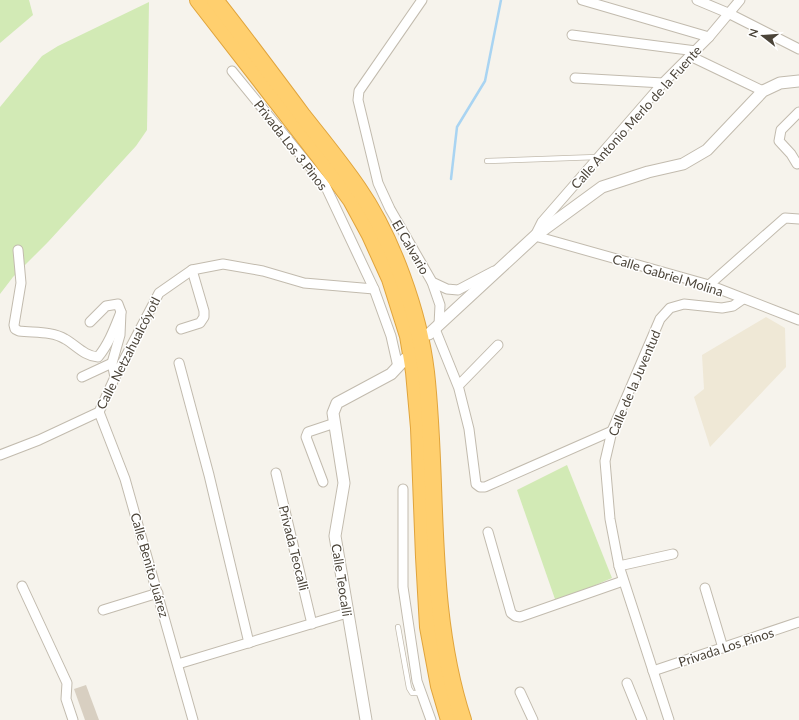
<svg xmlns="http://www.w3.org/2000/svg" width="799" height="720" font-family="Lato,sans-serif">
<style>
.education{fill:#efe8d6}
.green{fill:#d2eab5}
.lines{fill:none;stroke-linecap:round;stroke-linejoin:round}
.stream{stroke:#a9d4f2;stroke-width:2.5}
.building{fill:#d8cfc1}
.service-casing{stroke:#c2bbae;stroke-width:6}
.minor-casing{stroke:#c2bbae;stroke-width:11}
.tertiary-casing{stroke:#c2bbae;stroke-width:13}
.motorway-casing{stroke:#e0a43c;stroke-width:18}
.service{stroke:#fff;stroke-width:4.5}
.minor{stroke:#fff;stroke-width:9}
.tertiary{stroke:#fff;stroke-width:11}
.motorway{stroke:#ffcf6e;stroke-width:16}
.labels{text-anchor:middle;dominant-baseline:central;stroke-width:3;stroke-linejoin:round;paint-order:stroke}
.street-label{font-size:13px;fill:#4b4439;stroke:#fff}
</style>
<rect width="100%" height="100%" fill="#f6f3ec"/>
<path class="education" d="M766 317 785 328 786 367 710 447 694 397 704 389 702 355Z"/>
<g class="green">
<path d="M0 0H29L33 15 0 43Z"/>
<path d="M149 2 147 130 136 146 48 242 13 277 0 294V107L42 56 58 46Z"/>
<path d="M567 465 612 578 556 602 517 490Z"/>
</g>
<g class="lines">
<path class="stream" d="M451 179 457 127 485 81 501 0"/>
</g>
<path class="building" d="M86 685 99 720H85L74 689Z"/>
<g class="lines">
<g class="service-casing">
<g id="service">
<path d="M487 161 597 157"/>
<path d="M398 627 409 688 412 693H421"/>
</g>
</g>
<g class="minor-casing">
<g id="minor">
<path d="M422 0 359 91 358 100 378 183 390 209 432 282 447 289 458 290 494 271"/>
<path d="M582 0 709 37"/>
<path d="M697 0 728 13 799 49"/>
<path d="M740 0 709 37 663 83 542 222 535 236 709 285 799 320"/>
<path d="M572 35 696 51"/>
<path d="M690 56 763 91"/>
<path d="M232 71 325 185 374 289 391 336 398 367"/>
<path d="M575 78 663 83"/>
<path d="M797 164 791 154 779 141 781 130 799 112"/>
<path d="M18 250 21 283 14 325 15 329 19 331C34 333 52 331 65 339 76 345 84 356 98 357 109 344 115 327 121 312"/>
<path d="M432 282 440 305 439 325"/>
<path d="M709 285 778 224 785 218 799 219"/>
<path d="M90 322 106 306 118 304 121 312 120 335 112 363 115 377"/>
<path d="M181 329 200 323 204 317V311L192 270"/>
<path d="M435 329 458 386 498 345"/>
<path d="M179 363 209 475 249 643"/>
<path d="M82 377 112 363"/>
<path d="M459 389 469 429 476 484 480 487H485L612 431"/>
<path d="M99 412 125 479 193 720"/>
<path d="M0 455 39 440 99 412 115 377 159 293 192 270 223 264 263 271 304 283 374 289"/>
<path d="M276 473 312 624"/>
<path d="M323 482 306 437 308 432 335 423"/>
<path d="M403 489V587L417 681 431 720"/>
<path d="M488 532 511 613 515 616 520 617 623 581"/>
<path d="M619 566 673 554"/>
<path d="M22 586 67 683 66 699 73 720"/>
<path d="M705 588 723 648"/>
<path d="M103 610 158 593"/>
<path d="M178 664 347 613"/>
<path d="M653 671 799 622"/>
<path d="M627 683 642 720"/>
<path d="M520 692 533 720"/>
<path d="M669 720 619 566 610 519 605 461 612 431 660 319 670 308 684 304 722 308 733 306 743 299"/>
</g>
</g>
<g class="tertiary-casing">
<g id="tertiary">
<path d="M429 334 535 236 602 187 648 172 683 164 707 150 763 91 780 83 799 81"/>
<path d="M366 720 335 536 344 483 333 413 337 403 391 374 405 359"/>
</g>
</g>
<g class="motorway-casing">
<g id="motorway">
<path d="M198 0 319 156 351 200 370 235 390 279 408 336 414 372 419 428 424 557 428 627 439 686 449 720"/>
<path d="M215 0C245 38 274 77 303 116 322 140 341 163 358 188 392 237 419 313 426 372 439 488 426 607 463 720"/>
</g>
</g>
<use href="#service" class="service"/>
<use href="#minor" class="minor"/>
<use href="#tertiary" class="tertiary"/>
<use href="#motorway" class="motorway"/>
</g>
<g class="labels">
<g class="street-label">
<text transform="translate(636 117) rotate(-48)">Calle Antonio Merlo de la Fuente</text>
<text transform="translate(291 145) rotate(52)">Privada Los 3 Pinos</text>
<text transform="translate(411 247) rotate(60)">El Calvario</text>
<text transform="translate(668 275) rotate(17)">Calle Gabriel Molina</text>
<text transform="translate(128 353) rotate(-63)">Calle Netzahualcóyotl</text>
<text transform="translate(634 383) rotate(-67)">Calle de la Juventud</text>
<text transform="translate(294 548) rotate(76)">Privada Teocalli</text>
<text transform="translate(150 565) rotate(74)">Calle Benito Juárez</text>
<text transform="translate(342 580) rotate(81)">Calle Teocalli</text>
<text transform="translate(726 647) rotate(-18)">Privada Los Pinos</text>
</g>
</g>
<g transform="translate(763 36) rotate(287)" stroke="#ffffff" stroke-width="3" paint-order="stroke">
<path d="M0-3L7 15L0 10L-7 15Z" fill="#4b4439"/>
<text y="-6" font-size="11" font-weight="bold" text-anchor="middle" fill="#4b4439">N</text>
</g>
</svg>
